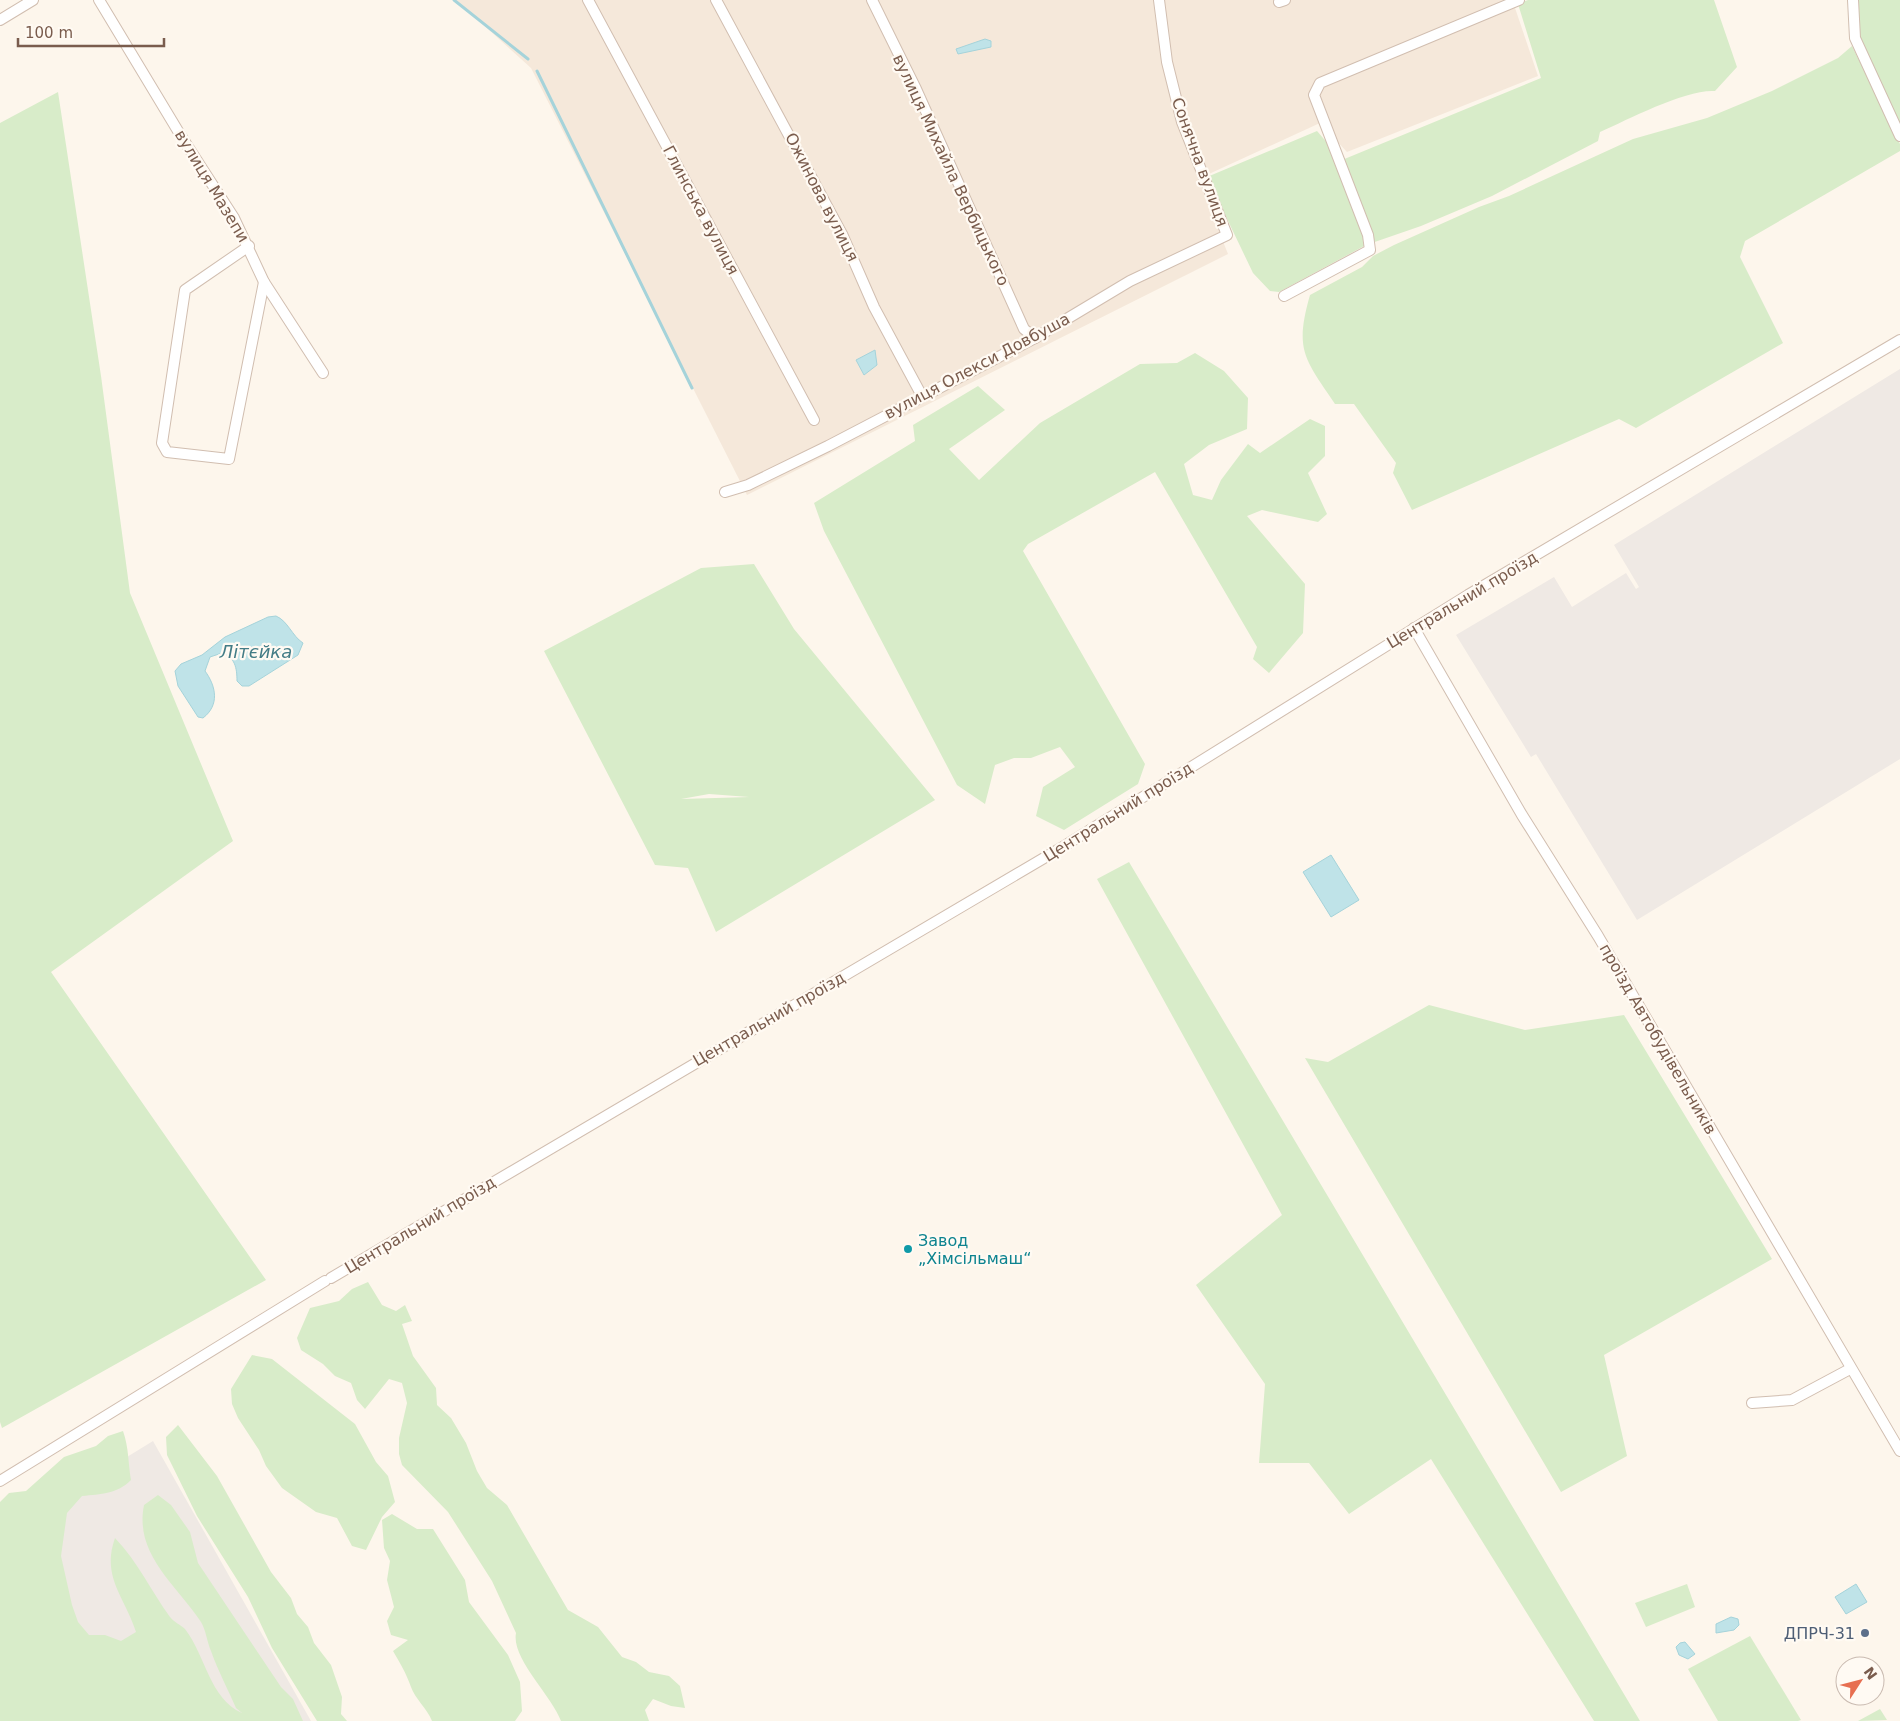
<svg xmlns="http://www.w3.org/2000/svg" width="1900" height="1721" font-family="'DejaVu Sans',sans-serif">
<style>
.residential{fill:#f5e8da}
.industrial{fill:#efe9e4}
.green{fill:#d8ecc9;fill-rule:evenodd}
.water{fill:#bfe3e8;stroke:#a5d3da}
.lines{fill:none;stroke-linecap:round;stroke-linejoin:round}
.stream{stroke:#a5d3da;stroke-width:3}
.minor-casing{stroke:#d1beb0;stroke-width:12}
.minor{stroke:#fff;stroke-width:10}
.culture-dot{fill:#0f9aa8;stroke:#fffaf3;stroke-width:2}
.service-dot{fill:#5c6f8a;stroke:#fffaf3;stroke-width:2}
.labels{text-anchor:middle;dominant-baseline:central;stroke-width:4.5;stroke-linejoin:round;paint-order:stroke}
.street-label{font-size:16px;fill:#7a5c4d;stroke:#fffaf3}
.culture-label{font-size:16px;fill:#0d838f;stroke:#fffaf3;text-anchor:start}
.service-label{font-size:16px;fill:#4e5e75;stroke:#fffaf3;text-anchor:end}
.water-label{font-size:18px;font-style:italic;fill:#437c86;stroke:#fffaf3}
</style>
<rect width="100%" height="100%" fill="#fdf6ec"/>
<path class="residential" d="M456 0H1519L1513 2 1538 76 1347 152 1320 123 1198 179 1228 254 747 495 531 68Z"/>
<g class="industrial">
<path d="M1900 369V759L1637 920 1536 754 1531 757 1456 635 1554 577 1572 607 1626 573 1636 589 1639 587 1614 545Z"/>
<path d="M153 1441 311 1721H99L0 1535Z"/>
</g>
<g class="green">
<path d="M1528 0H1714L1737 67 1715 91C1686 89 1629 119 1600 132L1598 141 1492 196 1421 226 1366 245 1279 292 1270 291 1253 273 1207 177 1317 131 1342 160 1541 78 1518 4Z"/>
<path d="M1857 0H1900V129L1858 38Z"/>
<path d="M1852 46 1900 144V151L1745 241 1740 257 1783 343 1636 428 1619 419 1412 510 1393 473 1396 463 1354 404H1335C1305 359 1294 351 1310 295L1362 267 1373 256 1394 245 1479 207 1509 196 1633 139 1707 118 1772 91 1838 58Z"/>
<path d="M58 92 101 376 130 593 233 841 51 972 266 1280 2 1428 0 1422V123Z"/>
<path d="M1195 353 1224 371 1248 398 1247 429 1209 445 1184 464 1193 495 1212 500 1221 480 1248 444 1260 453 1310 419 1325 426V456L1308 473 1327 514 1318 522 1262 510 1247 516 1305 584 1303 633 1269 673 1253 659 1257 647 1155 472 1028 544 1023 551 1145 764 1138 784 1064 830 1036 816 1043 787 1075 767 1060 747 1031 758H1014L995 765 985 804 957 785 824 531 814 503 915 441 913 425 978 386 1005 410 949 449 979 480 1040 423 1140 364 1177 363Z"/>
<path d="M754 564 794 629 935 800 716 932 688 868 655 865 544 651 701 568ZM709 794 749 797H750L681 799Z"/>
<path d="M1129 862 1640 1721H1594L1431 1459 1349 1514 1309 1463H1259L1265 1384 1196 1285 1282 1215 1097 879Z"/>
<path d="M1429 1005 1525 1030 1624 1015 1772 1259 1604 1355 1627 1456 1561 1492 1305 1058 1328 1062Z"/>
<path d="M368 1282 382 1305 396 1311 405 1305 412 1321 402 1324 413 1356 436 1388 437 1405 451 1418 466 1443 477 1471 487 1488 507 1505 568 1610 598 1627 622 1657 636 1662 649 1672 669 1676 680 1686 685 1708 671 1706 653 1699 645 1710 649 1721H561C552 1696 511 1658 516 1633L492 1581 448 1512 402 1465 399 1454V1438L407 1403 402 1383 389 1379 365 1409 357 1400 351 1383 335 1376 323 1364 301 1350 297 1338 310 1308 339 1301 352 1289Z"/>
<path d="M252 1355 272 1359 355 1424 376 1462 388 1476 395 1502 382 1517 366 1550 352 1546 337 1518 316 1512 282 1488 266 1466 259 1450 238 1418 232 1404 231 1389Z"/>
<path d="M178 1425 217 1476 271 1572 291 1598 297 1614 308 1627 314 1643 331 1665 342 1697 341 1714 347 1721H317L272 1648 248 1597 197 1516 167 1455 166 1437Z"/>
<path d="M123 1431C129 1448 128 1463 131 1480 117 1494 101 1494 82 1496L67 1513 61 1556 72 1605 78 1622 89 1635H105L121 1641 136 1632C125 1597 101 1577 115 1538 138 1562 151 1591 170 1617 174 1622 181 1625 185 1629 206 1656 209 1698 242 1713L236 1708C228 1689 218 1671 211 1651 207 1642 206 1630 201 1622 177 1585 134 1555 144 1505L158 1495 171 1505 190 1532 198 1563 281 1687 293 1699 303 1721H0V1502L9 1493 26 1491 64 1457 96 1446 108 1436Z"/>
<path d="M392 1514 417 1529H433L465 1580 469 1602 508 1655 520 1682 522 1711 515 1721H432C427 1708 415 1699 411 1687 406 1673 400 1663 393 1651L408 1640 391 1635 387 1621 394 1607 387 1580 390 1561 384 1548 382 1520Z"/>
<path d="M1687 1584 1695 1607 1646 1627 1635 1603Z"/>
<path d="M1750 1636 1801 1720 1798 1721H1718L1688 1669Z"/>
<path d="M1880 1709 1887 1720 1858 1721Z"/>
</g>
<g class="water">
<path d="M985 39 991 41V47L958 54 956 49Z"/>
<path d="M875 350 877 365 864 375 856 360Z"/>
<path d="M276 616C288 621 292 636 303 643L298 655 249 686H242L237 681C237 668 235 657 222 653L210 657 205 671C216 686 220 705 203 718L198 717 178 686 175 671 181 664 202 655 225 637 268 617Z"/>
<path d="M1331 855 1359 900 1331 917 1303 872Z"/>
<path d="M1856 1584 1867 1602 1846 1614 1835 1597Z"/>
<path d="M1731 1617 1738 1619 1739 1625 1734 1630 1716 1633V1624Z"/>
<path d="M1685 1642 1695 1654 1688 1659 1679 1655 1676 1647 1680 1643Z"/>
</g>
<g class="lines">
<g class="stream">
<path d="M454 0 528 59"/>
<path d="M537 71 692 388"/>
</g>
<g class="minor-casing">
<g id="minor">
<path d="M99 0 181 136 234 218 264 282 323 373"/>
<path d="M588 0 814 420"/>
<path d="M716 0 842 234 874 307 922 396"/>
<path d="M872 0 916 89 1024 329 1035 338"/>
<path d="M1853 0 1855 38 1900 136"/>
<path d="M1279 2 1285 0"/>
<path d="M0 20 33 0"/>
<path d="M249 246 185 290 162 443 167 452 229 459 264 282"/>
<path d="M1284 296 1370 250 1368 235 1314 95 1320 83 1519 0"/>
<path d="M725 492 748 485 828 446 1035 338 1130 281 1227 235 1182 122 1167 62 1159 0"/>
<path d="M1414 628 1522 815 1598 936 1900 1451"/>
<path d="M331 1278 1061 848 1468 595 1900 340"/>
<path d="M1752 1403 1792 1400 1850 1369"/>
<path d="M0 1481 325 1281"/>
</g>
</g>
<use href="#minor" class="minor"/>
</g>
<circle class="culture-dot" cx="908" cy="1249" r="5"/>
<circle class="service-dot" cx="1865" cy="1633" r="5"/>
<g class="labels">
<g class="street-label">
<text transform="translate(1200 162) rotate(70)">Сонячна вулиця</text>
<text transform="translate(951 170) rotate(65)">вулиця Михайла Вербицького</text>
<text transform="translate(212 186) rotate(59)">вулиця Мазепи</text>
<text transform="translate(822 197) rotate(63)">Ожинова вулиця</text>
<text transform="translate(701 210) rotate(62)">Глинська вулиця</text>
<text transform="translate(977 366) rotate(-28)">вулиця Олекси Довбуша</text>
<text transform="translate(1462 600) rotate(-31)">Центральний проїзд</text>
<text transform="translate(1118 812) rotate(-32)">Центральний проїзд</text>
<text transform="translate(769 1019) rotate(-30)">Центральний проїзд</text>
<text transform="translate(1658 1039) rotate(60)">проїзд Автобудівельників</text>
<text transform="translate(420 1225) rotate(-31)">Центральний проїзд</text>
</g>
<g class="culture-label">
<text x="918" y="1240">Завод<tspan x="918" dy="18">„Хімсільмаш“</tspan></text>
</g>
<g class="service-label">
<text x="1855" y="1633">ДПРЧ-31</text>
</g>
<g class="water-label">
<text x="256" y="651">Літєйка</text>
</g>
</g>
<g transform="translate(1860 1681) rotate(54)"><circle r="24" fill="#fffaf3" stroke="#cabbb1"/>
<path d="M0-4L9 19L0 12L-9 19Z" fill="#e76f51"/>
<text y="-8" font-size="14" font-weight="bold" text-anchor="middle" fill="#7a5c4d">N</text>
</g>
<path d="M18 38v8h146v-8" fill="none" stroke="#7a5c4d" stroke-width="2.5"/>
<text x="25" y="38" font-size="15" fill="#7a5c4d" stroke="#fffaf3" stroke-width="4" paint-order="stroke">100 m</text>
</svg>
